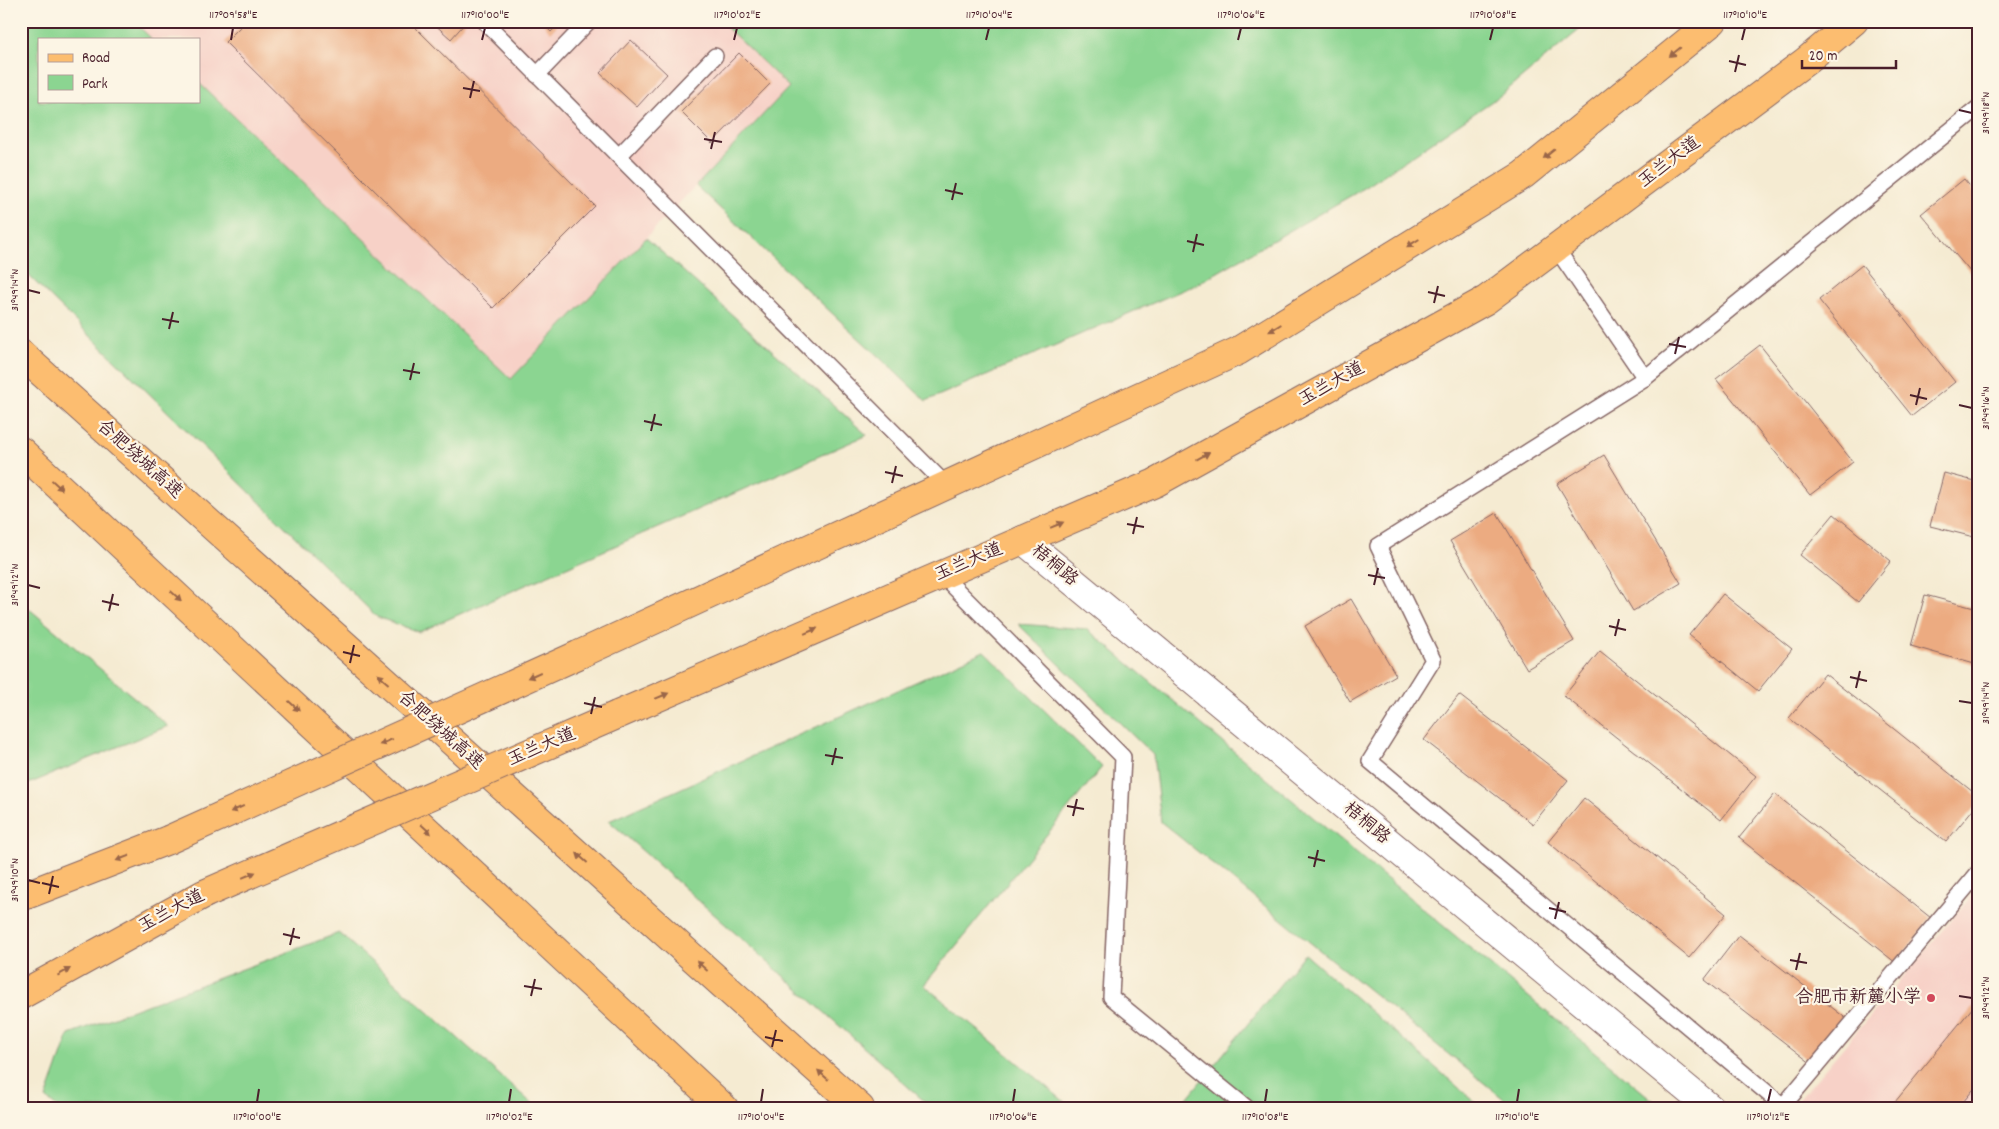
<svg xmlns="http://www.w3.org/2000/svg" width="1999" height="1129" font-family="Dekko,'LXGW WenKai TC',sans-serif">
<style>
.built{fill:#f7d1c7}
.green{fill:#8bd591;stroke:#6a7a5e}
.building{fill:#ecab81}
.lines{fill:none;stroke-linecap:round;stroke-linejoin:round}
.lane-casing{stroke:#866665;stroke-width:18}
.street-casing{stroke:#866665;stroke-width:30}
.primary-casing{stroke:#866665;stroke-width:30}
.highway-casing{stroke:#866665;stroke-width:30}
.lane{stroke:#fff;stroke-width:15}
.street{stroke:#fff;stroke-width:28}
.primary{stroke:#fcbd6f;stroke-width:28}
.highway{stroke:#fcbd6f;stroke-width:28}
.primary-bridge-casing{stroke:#866665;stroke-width:30;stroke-linecap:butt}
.primary-bridge{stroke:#fcbd6f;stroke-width:28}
.oneway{fill:#9a664a}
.ticks{fill:none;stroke:#4a1f2b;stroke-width:2}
.poi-dot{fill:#d1495b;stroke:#fcf5e5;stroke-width:2}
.labels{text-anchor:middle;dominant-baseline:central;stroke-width:4.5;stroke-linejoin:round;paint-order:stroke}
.street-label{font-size:18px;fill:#4a1f2b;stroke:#fcf5e5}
.poi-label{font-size:18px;fill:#4a1f2b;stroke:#fcf5e5;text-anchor:end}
.neatline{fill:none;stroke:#4a1f2b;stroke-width:2}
.ticks-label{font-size:12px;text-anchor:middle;fill:#4a1f2b}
</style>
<rect width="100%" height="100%" fill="#fcf5e5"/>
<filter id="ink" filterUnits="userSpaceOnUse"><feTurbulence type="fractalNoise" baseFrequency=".02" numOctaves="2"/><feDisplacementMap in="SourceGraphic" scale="10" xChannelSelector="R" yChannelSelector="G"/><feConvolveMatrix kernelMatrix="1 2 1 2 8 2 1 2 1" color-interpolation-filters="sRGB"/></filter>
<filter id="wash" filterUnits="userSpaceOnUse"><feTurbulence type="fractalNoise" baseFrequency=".0096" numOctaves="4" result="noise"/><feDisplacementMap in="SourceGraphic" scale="20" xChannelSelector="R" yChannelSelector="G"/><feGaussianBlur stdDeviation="1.12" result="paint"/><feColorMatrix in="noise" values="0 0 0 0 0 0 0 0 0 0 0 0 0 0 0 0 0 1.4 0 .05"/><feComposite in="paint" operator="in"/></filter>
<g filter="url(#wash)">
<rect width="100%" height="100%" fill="#f5ebd2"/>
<g class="built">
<path d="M133 21H720L790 87 511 379 199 83V39H152Z"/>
<path d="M1978 888V1108H1792Z"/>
</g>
<g class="green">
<path d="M21 21H133L152 39H39V101H199V83L511 379 646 238 867 435 419 632 377 617 21 268Z"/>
<path d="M720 21H1590L1501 95 1366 187 1197 284 926 401 696 186 789 87Z"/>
<path d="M21 602 168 726 21 787Z"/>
<path d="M1018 624 1087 629 1662 1108H1515L1161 822 1153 755Z"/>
<path d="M984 651 1102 767 924 985 1072 1108H932L609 821Z"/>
<path d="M339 933 537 1108H58L46 1098 69 1034Z"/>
<path d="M1305 954 1482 1108H1179Z"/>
</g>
<g id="blocks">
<g class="building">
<path d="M246 21H409L595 206 493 308 225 42Z"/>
<path d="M431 21H467L451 39Z"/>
<path d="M540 21H561L551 32Z"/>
<path d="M631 40 667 74 637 107 600 73Z"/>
<path d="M739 53 770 84 712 143 681 112Z"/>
<path d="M1964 179 1978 196V281L1921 214Z"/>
<path d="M1862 265 1955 382 1912 416 1819 300Z"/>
<path d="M1760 345 1853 462 1810 495 1716 379Z"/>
<path d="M1604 455 1681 583 1633 611 1557 484Z"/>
<path d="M1944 473 1978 482V538L1930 526Z"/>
<path d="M1497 513 1574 641 1527 669 1450 541Z"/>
<path d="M1834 514 1891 561 1858 602 1800 555Z"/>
<path d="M1723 594 1792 649 1758 691 1689 635Z"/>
<path d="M1925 595 1978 609V665L1911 646Z"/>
<path d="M1351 599 1396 675 1350 702 1305 626Z"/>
<path d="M1600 651 1756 776 1721 820 1564 696Z"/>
<path d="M1825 674 1978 796V803L1946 842 1789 718Z"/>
<path d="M1459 695 1568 780 1533 824 1424 740Z"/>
<path d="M1775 794 1931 918 1896 963 1739 838Z"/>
<path d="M1584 798 1726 914 1689 958 1548 842Z"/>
<path d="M1739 935 1848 1020 1812 1064 1704 980Z"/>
<path d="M1978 1001V1084L1958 1108H1890Z"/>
</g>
</g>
</g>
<g filter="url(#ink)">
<use href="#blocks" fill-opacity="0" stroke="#866665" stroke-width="1"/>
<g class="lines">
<g class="lane-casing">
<g id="lane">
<path d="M484 21 947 486"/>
<path d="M537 75 589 21"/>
<path d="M1978 108 1645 378 1378 546 1433 660 1370 761 1783 1106 1978 873"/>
<path d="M619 156 715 56"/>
<path d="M1556 248 1645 378"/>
<path d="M942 575 1123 757 1111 997 1247 1108"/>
</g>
</g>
<g class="street-casing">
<path id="street" d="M1023 540 1710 1108"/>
</g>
<g class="primary-casing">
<g id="primary">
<path d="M578 655 1238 351 1523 175 1713 21"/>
<path d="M617 715 1155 483 1486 300 1806 61 1854 21"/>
<path d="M21 897 168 840"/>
<path d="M21 995 204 894"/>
</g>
</g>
<g class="highway-casing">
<g id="highway">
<path d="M21 354 860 1108"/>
<path d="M21 451 724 1108"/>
</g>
</g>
<use href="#lane" class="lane"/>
<use href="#street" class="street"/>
<use href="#primary" class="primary"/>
<use href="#highway" class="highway"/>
<g class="primary-bridge-casing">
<g id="primary-bridge">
<path d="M168 840 578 655"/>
<path d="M204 894 617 715"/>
</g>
</g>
<use href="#primary-bridge" class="primary-bridge"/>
</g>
<defs><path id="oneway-solid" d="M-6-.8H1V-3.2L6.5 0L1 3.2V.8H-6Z" transform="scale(1.25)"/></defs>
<g class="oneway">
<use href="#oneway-solid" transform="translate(1675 52) rotate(141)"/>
<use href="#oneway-solid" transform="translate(1549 154) rotate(141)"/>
<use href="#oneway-solid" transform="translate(1413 243) rotate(148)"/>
<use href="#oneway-solid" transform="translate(1275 328) rotate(148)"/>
<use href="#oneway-solid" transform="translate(1203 456) rotate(-29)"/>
<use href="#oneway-solid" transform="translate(57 485) rotate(43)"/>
<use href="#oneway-solid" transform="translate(1057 525) rotate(-23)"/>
<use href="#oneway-solid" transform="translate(176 596) rotate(43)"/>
<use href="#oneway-solid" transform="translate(811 631) rotate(-23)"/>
<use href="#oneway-solid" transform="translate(534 675) rotate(156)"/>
<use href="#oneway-solid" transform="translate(383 679) rotate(-138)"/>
<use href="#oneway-solid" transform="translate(662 696) rotate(-23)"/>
<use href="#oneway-solid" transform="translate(294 706) rotate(43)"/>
<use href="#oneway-solid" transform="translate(386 742) rotate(156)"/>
<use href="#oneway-solid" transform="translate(237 809) rotate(156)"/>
<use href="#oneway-solid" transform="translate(426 829) rotate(43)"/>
<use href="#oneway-solid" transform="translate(123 858) rotate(159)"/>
<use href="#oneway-solid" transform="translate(582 858) rotate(-138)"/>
<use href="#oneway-solid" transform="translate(249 875) rotate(-23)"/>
<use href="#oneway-solid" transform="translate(702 966) rotate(-138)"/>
<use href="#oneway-solid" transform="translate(64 972) rotate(-29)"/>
<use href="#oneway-solid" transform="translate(823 1075) rotate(-138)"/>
</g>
</g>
<path class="ticks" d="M231 40 233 28M482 40 485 28M734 40 737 28M986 40 989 28M1238 40 1241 28M1490 40 1493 28M1742 40 1745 28M1729 61 1746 65M1735 72 1739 55M463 88 480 91M470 98 474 81M1959 110 1972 113M704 139 722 142M711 149 715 132M945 190 963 194M952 200 956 183M1187 241 1204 245M1193 252 1197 234M28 290 40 293M1428 292 1445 296M1434 303 1438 286M162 319 179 322M169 329 173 312M1669 344 1686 347M1675 354 1679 337M403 370 420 373M410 380 414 363M1910 395 1927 399M1916 405 1920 388M1959 405 1972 408M644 421 662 425M651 431 655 414M885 472 903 476M892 483 896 466M1127 524 1144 527M1133 534 1137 517M1368 575 1385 578M28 585 40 588M1374 585 1378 568M102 601 119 605M109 611 113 594M1609 626 1626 630M1615 636 1619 619M343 652 360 656M350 663 354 645M1850 677 1867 681M1856 688 1860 671M1959 701 1972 703M584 703 602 707M591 714 595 697M825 755 843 758M832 765 836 748M1067 806 1084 809M1073 816 1077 799M1308 857 1325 861M1314 867 1318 850M28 880 40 883M42 883 59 887M49 894 53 876M1549 908 1566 912M1555 919 1559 902M283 934 300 938M290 945 294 928M1790 960 1807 963M1796 970 1800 953M524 986 542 989M531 996 535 979M1959 996 1972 998M765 1037 783 1041M772 1047 776 1030M257 1102 259 1089M509 1102 511 1089M761 1102 763 1089M1013 1102 1015 1089M1265 1102 1267 1089M1517 1102 1519 1089M1768 1102 1771 1089"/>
<circle class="poi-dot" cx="1931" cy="998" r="5"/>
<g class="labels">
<g class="street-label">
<text transform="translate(1670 163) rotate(-37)">玉兰大道</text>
<text transform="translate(1332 385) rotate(-29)">玉兰大道</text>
<text transform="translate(139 460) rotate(42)">合肥绕城高速</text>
<text transform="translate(969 563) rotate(-23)">玉兰大道</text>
<text transform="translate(1054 566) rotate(40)">梧桐路</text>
<text transform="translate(440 731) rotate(42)">合肥绕城高速</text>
<text transform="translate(542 748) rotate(-23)">玉兰大道</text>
<text transform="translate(1366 824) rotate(40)">梧桐路</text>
<text transform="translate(172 912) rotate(-28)">玉兰大道</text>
</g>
<g class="poi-label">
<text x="1921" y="998">合肥市新麓小学</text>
</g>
</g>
<rect width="1999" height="1129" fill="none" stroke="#fcf5e5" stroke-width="55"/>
<rect x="38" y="38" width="162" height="65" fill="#fcf5e5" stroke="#b59f9b"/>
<rect x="48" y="54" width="25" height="8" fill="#fcbd6f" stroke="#b59f9b"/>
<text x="82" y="62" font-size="15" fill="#4a1f2b">Road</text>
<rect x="48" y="75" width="25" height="15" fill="#8bd591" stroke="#b59f9b"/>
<text x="82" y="88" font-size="15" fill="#4a1f2b">Park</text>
<path d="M1802 60v8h94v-8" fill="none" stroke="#4a1f2b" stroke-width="2.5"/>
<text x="1809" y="60" font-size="15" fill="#4a1f2b" stroke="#fcf5e5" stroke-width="4" paint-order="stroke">20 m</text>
<rect x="28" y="28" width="1944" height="1074" class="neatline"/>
<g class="ticks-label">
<text x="233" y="18">117°09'58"E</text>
<text x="485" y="18">117°10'00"E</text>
<text x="737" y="18">117°10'02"E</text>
<text x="989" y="18">117°10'04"E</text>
<text x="1241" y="18">117°10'06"E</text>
<text x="1493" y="18">117°10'08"E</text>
<text x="1745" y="18">117°10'10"E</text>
<text transform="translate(1985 113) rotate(-90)" y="4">31°49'18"N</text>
<text transform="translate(14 290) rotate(-90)" y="4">31°49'14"N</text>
<text transform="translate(1985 408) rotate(-90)" y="4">31°49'16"N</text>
<text transform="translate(14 585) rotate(-90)" y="4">31°49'12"N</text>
<text transform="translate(1985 703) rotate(-90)" y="4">31°49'14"N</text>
<text transform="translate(14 880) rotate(-90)" y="4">31°49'10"N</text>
<text transform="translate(1985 998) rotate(-90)" y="4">31°49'12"N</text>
<text x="257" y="1120">117°10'00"E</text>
<text x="509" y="1120">117°10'02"E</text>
<text x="761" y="1120">117°10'04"E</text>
<text x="1013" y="1120">117°10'06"E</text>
<text x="1265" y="1120">117°10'08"E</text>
<text x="1517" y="1120">117°10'10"E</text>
<text x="1768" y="1120">117°10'12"E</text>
</g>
</svg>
